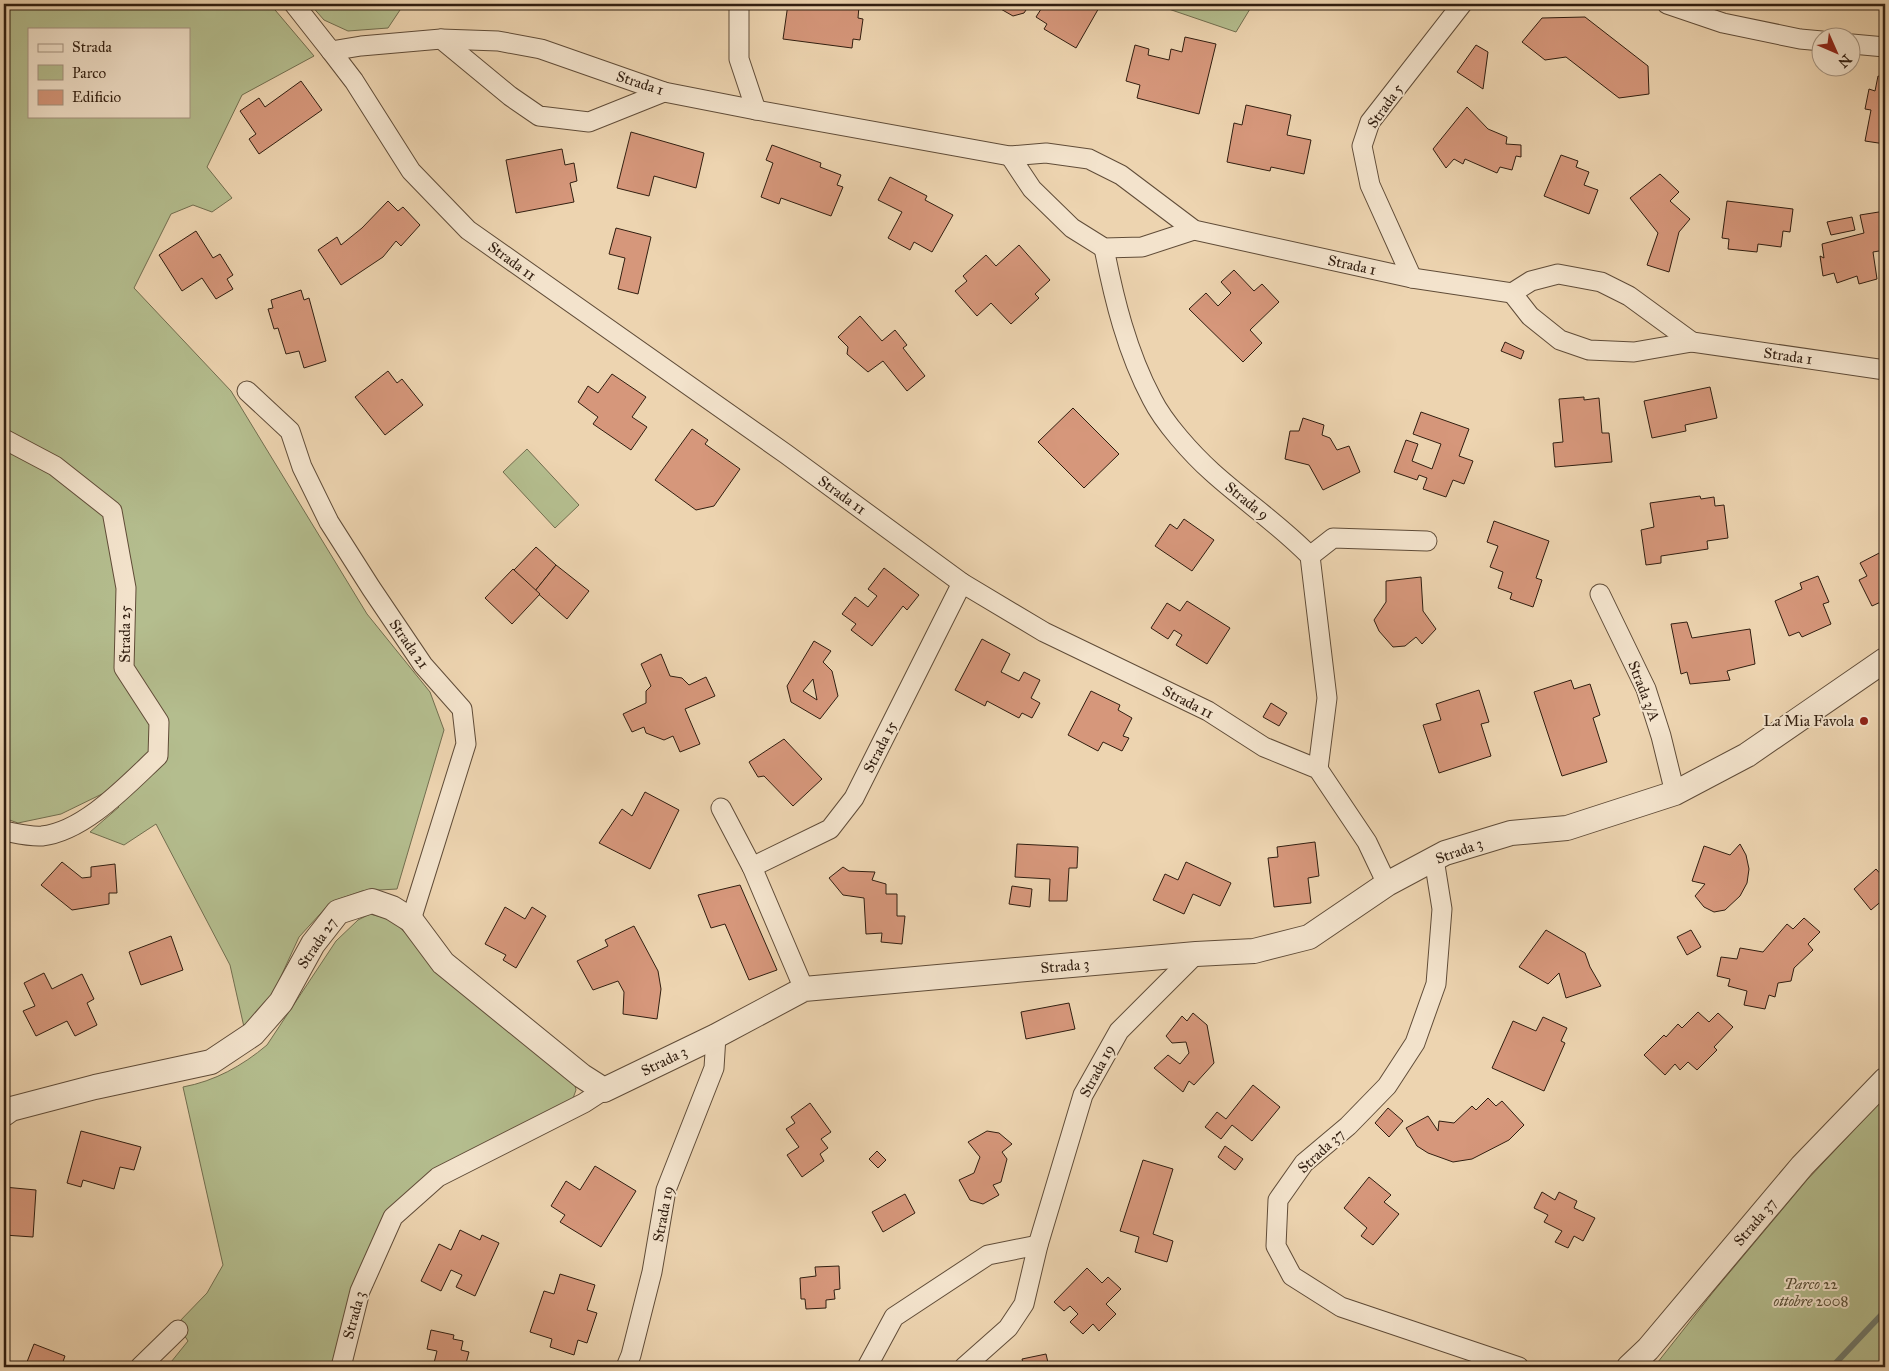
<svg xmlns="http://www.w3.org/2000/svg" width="1889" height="1371" font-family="'IM FELL Great Primer',serif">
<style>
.green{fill:#b4bd8e;stroke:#726e4f;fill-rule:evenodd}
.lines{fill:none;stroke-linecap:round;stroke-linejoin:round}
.stream{stroke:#6f7a6d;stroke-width:6}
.building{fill:#d6977b;stroke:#311e10;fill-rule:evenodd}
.minor-casing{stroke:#604c38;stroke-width:21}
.tertiary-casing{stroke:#604c38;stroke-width:26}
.minor{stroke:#f3e3cc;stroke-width:19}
.tertiary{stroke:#f3e3cc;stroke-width:24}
.poi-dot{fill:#8f2418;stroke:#f3e3cc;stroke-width:2}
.labels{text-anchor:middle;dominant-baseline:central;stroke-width:4;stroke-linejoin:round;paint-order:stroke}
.street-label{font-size:15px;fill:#311e10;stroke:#f3e3cc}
.poi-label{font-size:15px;fill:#311e10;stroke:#f3e3cc;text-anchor:end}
.park-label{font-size:15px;font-style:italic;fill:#584e36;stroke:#f3e3cc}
</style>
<rect width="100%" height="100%" fill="#edd4b0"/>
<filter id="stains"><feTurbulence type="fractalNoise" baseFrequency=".004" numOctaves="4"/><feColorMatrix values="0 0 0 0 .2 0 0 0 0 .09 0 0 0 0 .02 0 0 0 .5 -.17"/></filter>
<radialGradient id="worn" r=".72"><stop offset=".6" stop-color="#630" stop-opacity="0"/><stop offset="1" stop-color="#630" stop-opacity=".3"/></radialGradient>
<g class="green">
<path d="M4 4H270L314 56 242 95 207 167 232 198 212 212 193 205 171 214 134 288 231 391 367 614 430 692 444 730 397 889 362 891 331 902 299 937 271 998 244 1027 230 965 156 824 124 845 90 832 119 807 102 794 61 814 18 823 4 818ZM29 29H189V116H29Z"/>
<path d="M310 4H404L388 28 348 31 324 20Z"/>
<path d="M1154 4H1253L1236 32Z"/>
<path d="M527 449 579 505 555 528 503 472Z"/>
<path d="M370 914 393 920 422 951 574 1081 576 1090 572 1101 435 1170 361 1274 332 1367H167L188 1341 177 1324 207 1293 223 1265 183 1087C215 1081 242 1066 267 1045L336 941 358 920Z"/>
<path d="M1885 1097V1367H1654L1714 1291 1807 1180Z"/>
</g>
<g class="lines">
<path class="stream" d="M1832 1367 1885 1311"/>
</g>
<g class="building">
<path d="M788 4H839L859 6 858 18 863 19 860 40 853 39 852 48 783 39Z"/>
<path d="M992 4H1030L1024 13 1013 16Z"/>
<path d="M1039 4H1096L1100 6 1076 48 1044 29 1047 24 1036 17 1043 6Z"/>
<path d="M1585 17 1648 66 1649 94 1619 98 1566 57 1545 60 1522 42 1542 18Z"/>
<path d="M1185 37 1216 44 1199 114 1137 98 1140 85 1126 81 1135 45 1149 49 1148 55 1169 60 1171 49 1182 52Z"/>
<path d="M1476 45 1488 52 1483 89 1457 72Z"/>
<path d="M1878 76 1885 78V144L1865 141 1871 110 1865 109 1869 89 1875 91Z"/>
<path d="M301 81 322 110 259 154 249 139 256 134 240 111 259 98 265 107Z"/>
<path d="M1246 105 1291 115 1287 135 1311 140 1304 174 1271 167 1270 171 1227 162 1234 123 1242 125Z"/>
<path d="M1467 107 1488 129 1507 137 1506 144 1521 145V157L1516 156 1512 170 1500 167 1497 173 1465 159 1463 164 1454 159 1446 168 1433 149Z"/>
<path d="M631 132 704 153 696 188 654 176 649 196 617 188Z"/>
<path d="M772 145 821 163 820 167 841 175 837 185 843 187 831 216 781 198 779 204 761 197 773 163 766 160Z"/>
<path d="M562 149 565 165 574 163 577 181 570 183 574 202 516 213 506 160Z"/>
<path d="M1561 155 1578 161 1576 167 1589 172 1584 185 1598 190 1589 214 1544 196Z"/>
<path d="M1660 174 1679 192 1670 201 1690 219 1679 232 1669 272 1647 265 1658 233 1630 198Z"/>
<path d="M890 177 927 196 925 200 953 215 932 252 914 242 910 250 888 238 902 212 878 200Z"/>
<path d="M388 201 398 211 403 207 420 225 401 246 396 241 383 257 341 285 318 250 337 237 341 245 362 228Z"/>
<path d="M1727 201 1793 209 1790 232 1783 231 1781 247 1758 244 1757 252 1728 249 1729 239 1722 238Z"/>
<path d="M1885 211V250L1873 252 1877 279 1859 284 1857 276 1837 283 1834 273 1823 276 1820 256 1824 258 1822 244 1864 233 1860 215Z"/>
<path d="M1852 217 1855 230 1831 235 1827 222Z"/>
<path d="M616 228 651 237 638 294 618 289 625 258 609 254Z"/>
<path d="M196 231 213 258 220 254 233 275 227 279 233 289 216 299 202 278 182 291 159 255Z"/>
<path d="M1019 245 1050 280 1035 294 1039 298 1011 324 991 303 977 316 955 291 967 281 963 276 986 255 996 266Z"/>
<path d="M1234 270 1254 291 1262 284 1279 302 1250 330 1262 343 1243 362 1189 309 1206 293 1218 306 1231 293 1221 282Z"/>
<path d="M301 290 304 300 309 298 326 361 304 368 299 351 286 354 278 328 274 329 268 309 273 308 271 300Z"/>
<path d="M860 316 882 341 895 330 907 345 903 348 925 376 907 391 883 361 868 372 847 354 848 347 838 337Z"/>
<path d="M1505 342 1524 351 1521 359 1501 351Z"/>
<path d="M388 371 397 383 402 379 423 405 385 435 355 397Z"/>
<path d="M612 374 646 397 632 417 647 427 631 450 593 424 598 417 578 402 588 386 598 393Z"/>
<path d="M1710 387 1717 418 1685 425 1686 431 1652 438 1644 401Z"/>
<path d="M1584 397V400L1599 398 1602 433H1609L1612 462 1555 467 1553 443 1563 442 1559 399Z"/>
<path d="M1073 408 1119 454 1084 488 1038 442Z"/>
<path d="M1421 412 1469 429 1459 456 1473 461 1464 484 1453 480 1446 497 1423 489 1427 478 1419 475 1417 480 1394 472 1406 440 1418 444 1412 461 1432 469 1441 444 1413 434Z"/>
<path d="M1303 418 1324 425 1322 435 1330 438 1337 450 1349 446 1360 472 1323 490 1309 465 1285 459 1290 431H1299Z"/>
<path d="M692 429 708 440 705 444 740 469 714 506 696 510 655 480Z"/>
<path d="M1700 496 1701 499 1714 497 1715 506 1724 505 1728 538 1707 541 1708 549 1661 556V563L1646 565 1641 530 1654 527 1650 503Z"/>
<path d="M1184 519 1214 540 1192 571 1155 546 1170 524 1177 529Z"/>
<path d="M1494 521 1549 541 1536 578 1542 580 1533 607 1510 599 1512 593 1498 588 1503 572 1490 567 1498 546 1487 542Z"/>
<path d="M536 547 556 565 535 591 514 570Z"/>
<path d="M1885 550V600L1872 606 1859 580 1867 576 1860 563Z"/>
<path d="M556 565 589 591 567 619 535 591Z"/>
<path d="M884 568 919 595 907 610 903 606 872 646 851 630 856 624 842 614 855 597 868 607 877 596 868 589Z"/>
<path d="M513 569 540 594 512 624 485 598Z"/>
<path d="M1818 576 1829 602 1823 604 1831 624 1802 637 1799 632 1789 636 1775 601 1802 589 1800 583Z"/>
<path d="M1421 577 1423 611 1436 629 1422 644 1416 637 1405 646 1393 647 1379 631 1374 620 1386 602V581Z"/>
<path d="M1187 601 1230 628 1207 664 1176 645 1182 635 1174 630 1168 639 1151 628 1167 603 1180 611Z"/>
<path d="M1687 622 1692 638 1750 629 1755 664 1727 671 1730 680 1690 684 1687 672 1681 674 1671 624Z"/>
<path d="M982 639 1010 654 1001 672 1019 681 1024 672 1040 680 1031 698 1040 703 1032 718 1022 713 1019 718 987 701 985 706 955 690Z"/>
<path d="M814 641 831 651 823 662 832 671 838 696 820 719 791 702 787 686ZM813 679 817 700 803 691Z"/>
<path d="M661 654 670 676 682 678 689 685 706 677 715 696 685 709 700 744 680 752 673 736 664 740 646 733 644 727 632 732 623 714 646 703V691L651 686 641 664Z"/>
<path d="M1571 680 1574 689 1590 684 1600 715 1593 718 1607 762 1562 776 1534 692Z"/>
<path d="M1479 690 1489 722 1481 724 1491 756 1439 773 1423 725 1441 720 1436 704Z"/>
<path d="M1091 691 1120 705 1118 710 1132 718 1123 736 1129 738 1122 751 1103 742 1098 751 1068 735Z"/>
<path d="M1271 703 1287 713 1279 726 1263 717Z"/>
<path d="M784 739 822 779 793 806 764 776 758 777 749 762Z"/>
<path d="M645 792 679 810 650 869 599 843 622 809 632 816Z"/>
<path d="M1315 842 1319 876 1308 878 1311 903 1274 907 1268 858 1278 857 1277 847Z"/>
<path d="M1017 844 1078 847 1077 868H1069L1067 901H1049L1050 879 1015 877Z"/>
<path d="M1740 844 1746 855 1749 869 1747 883 1740 896 1725 910 1714 912 1704 907 1695 896 1705 884 1692 881 1704 846 1730 855Z"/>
<path d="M62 862 82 878 91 877V867L115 864 117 893H109V904L72 910 41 885Z"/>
<path d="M1186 862 1231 883 1220 906 1193 894 1184 914 1153 900 1165 874 1178 880Z"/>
<path d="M843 867 849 871 875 872 872 880 886 884V894H897V916H905L902 944 881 942 882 933 866 934 864 898 843 895 829 878Z"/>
<path d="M1876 869 1885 879V898L1871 910 1854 889Z"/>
<path d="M740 885 777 970 749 980 725 924 711 928 698 895Z"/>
<path d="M1012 886 1032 889 1030 907 1009 904Z"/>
<path d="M505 907 525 919 532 907 546 916 516 968 503 960 506 955 485 944Z"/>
<path d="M1804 918 1820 932 1808 944 1813 950 1794 968 1791 981 1778 983 1775 997 1769 995 1765 1009 1744 1005 1747 991 1728 986 1730 979 1717 976 1721 957 1737 959 1740 948 1763 952 1787 924 1793 929Z"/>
<path d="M634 926 658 971 661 989 657 1019 623 1014 624 992 618 981 593 990 577 961 608 946 605 940Z"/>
<path d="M1546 930 1585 953 1590 967 1601 986 1566 998 1559 973 1548 984 1519 967Z"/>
<path d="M1691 930 1701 947 1687 955 1677 937Z"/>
<path d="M171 936 183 970 141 985 129 952Z"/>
<path d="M44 973 52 989 82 974 94 999 87 1003 97 1025 75 1036 67 1021 36 1036 23 1011 35 1006 24 983Z"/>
<path d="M1069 1003 1075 1029 1026 1039 1021 1012Z"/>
<path d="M1698 1012 1709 1022 1718 1013 1733 1027 1714 1047 1717 1050 1697 1070 1688 1062 1680 1070 1675 1064 1665 1075 1644 1055 1664 1035 1666 1037 1678 1024 1682 1028Z"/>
<path d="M1193 1013 1207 1025 1214 1063 1194 1085 1189 1081 1183 1092 1154 1068 1168 1055 1180 1064 1189 1053 1186 1042 1172 1043 1166 1036 1182 1016 1187 1021Z"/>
<path d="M1543 1017 1567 1028 1561 1041 1565 1043 1544 1091 1492 1068 1513 1021 1536 1031Z"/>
<path d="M1253 1085 1280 1107 1252 1141 1232 1125 1221 1139 1205 1127 1217 1112 1226 1119Z"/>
<path d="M1488 1098 1496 1106 1502 1101 1524 1125 1509 1140 1472 1159 1453 1162 1428 1153 1417 1146 1406 1128 1428 1116 1438 1131 1439 1121 1454 1123 1472 1106 1476 1110Z"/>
<path d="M810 1103 831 1132 821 1139 828 1148 820 1154 824 1161 802 1177 787 1155 799 1147 786 1129 795 1123 791 1117Z"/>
<path d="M1388 1108 1403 1121 1389 1137 1375 1123Z"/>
<path d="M81 1131 141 1147 134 1170 120 1167 114 1189 83 1180 81 1187 67 1183Z"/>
<path d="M987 1131 999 1133 1012 1144 1002 1152 1007 1159 1001 1182 993 1185 999 1195 983 1204 970 1200 959 1180 974 1173 980 1157 968 1142Z"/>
<path d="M1225 1146 1243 1159 1235 1170 1218 1157Z"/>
<path d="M877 1151 886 1160 878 1168 869 1159Z"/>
<path d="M1143 1160 1173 1169 1153 1234 1173 1241 1167 1262 1135 1252 1139 1237 1120 1231Z"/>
<path d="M595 1166 636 1191 601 1247 560 1222 565 1215 551 1206 566 1181 580 1190Z"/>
<path d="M1369 1177 1391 1195 1384 1202 1399 1214 1373 1245 1361 1236 1367 1228 1344 1208Z"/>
<path d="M4 1187 36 1190 33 1237 4 1235Z"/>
<path d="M1542 1192 1555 1200 1559 1192 1577 1201 1574 1208 1595 1218 1583 1241 1574 1236 1568 1248 1555 1242 1562 1231 1544 1222 1548 1215 1534 1208Z"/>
<path d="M905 1194 915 1213 883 1232 872 1212Z"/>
<path d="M460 1230 480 1240 482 1235 499 1243 475 1296 456 1287 462 1275 451 1270 441 1291 421 1281 439 1244 451 1250Z"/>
<path d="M839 1266 840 1289 834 1290 835 1299 826 1300V1308L806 1309 805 1299H801L800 1278 816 1276 815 1267Z"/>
<path d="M1087 1268 1102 1283 1108 1277 1121 1289 1106 1304 1116 1314 1099 1331 1093 1324 1083 1334 1070 1322 1078 1314 1070 1306 1064 1311 1054 1302Z"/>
<path d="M560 1274 595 1285 587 1310 597 1313 587 1343 578 1340 574 1355 550 1347 552 1339 530 1332 544 1291 554 1294Z"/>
<path d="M431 1330 454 1335 453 1339 463 1341 461 1350 469 1352 465 1367H433L437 1351 427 1349Z"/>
<path d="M34 1344 65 1356 61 1367H25Z"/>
<path d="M1046 1354 1049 1367H1024L1022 1359Z"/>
</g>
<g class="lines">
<g class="minor-casing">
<g id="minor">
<path d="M294 4 331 51 361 46 441 39 498 41 541 49 664 92 756 110 1010 156 1046 153 1089 159 1121 175 1194 230 1412 278 1512 293 1531 281 1558 274 1601 282 1629 296 1692 342"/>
<path d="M739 4V59L756 110"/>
<path d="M1667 4 1723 23 1800 39 1822 41"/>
<path d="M441 39 510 96 539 116 589 122 664 92"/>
<path d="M1852 44 1885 47"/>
<path d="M331 51 354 81 411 171 468 230 786 454 962 583 1044 632 1208 711 1264 747 1318 769 1367 842 1387 884"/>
<path d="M1010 156 1032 189 1072 228 1104 248 1142 247 1194 230"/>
<path d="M1104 248C1114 299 1127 352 1152 399 1164 423 1192 454 1212 472 1244 501 1280 525 1310 556L1327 698 1318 769"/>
<path d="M1412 278 1370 185 1362 146 1370 122 1462 4"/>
<path d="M1512 293 1530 316 1560 340 1589 350 1634 352 1692 342 1885 370"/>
<path d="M247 391 290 431 302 467 329 522 371 588 423 665 462 709 466 744 411 920"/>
<path d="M4 439 55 466 112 511 126 588 124 668 159 722 158 756C127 785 85 831 42 836 30 837 15 833 4 831"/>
<path d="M1310 556 1333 538 1427 541"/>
<path d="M1600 594 1646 689 1661 736 1675 793"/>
<path d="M721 808 752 867 804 989"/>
<path d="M1434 859 1442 909 1436 984 1415 1043 1387 1086 1348 1126 1304 1163 1278 1200 1276 1246 1292 1276 1341 1307 1519 1367"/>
<path d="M752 867 830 829 854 798 962 583"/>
<path d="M140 1367 178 1330"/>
<path d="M341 1367 360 1291 393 1217 438 1177 584 1103 604 1090"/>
<path d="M626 1367 631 1355 652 1272 666 1190 714 1068 716 1036"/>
<path d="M867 1367 894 1317 988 1255 1038 1245"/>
<path d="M964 1367 1008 1328 1024 1304 1038 1245 1083 1095 1119 1031 1196 954"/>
</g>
</g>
<g class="tertiary-casing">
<g id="tertiary">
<path d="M4 1114 11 1109 95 1087 211 1062 253 1034 281 1002 313 944 338 912 372 901 392 908 411 920 443 963 582 1076 604 1090 716 1036 804 989 1196 954 1254 951 1309 937 1387 884 1445 853 1511 833 1567 828 1675 793 1747 755 1885 660"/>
<path d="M1629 1367 1648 1349 1802 1166 1885 1080"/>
</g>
</g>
<use href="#minor" class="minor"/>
<use href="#tertiary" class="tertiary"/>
</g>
<circle class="poi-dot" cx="1864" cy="721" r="5"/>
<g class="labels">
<g class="street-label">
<text transform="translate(640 83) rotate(18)">Strada 1</text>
<text transform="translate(1385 106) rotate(-55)">Strada 5</text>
<text transform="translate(512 261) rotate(36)">Strada 11</text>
<text transform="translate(1352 265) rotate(12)">Strada 1</text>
<text transform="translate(1788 356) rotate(8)">Strada 1</text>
<text transform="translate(842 495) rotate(36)">Strada 11</text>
<text transform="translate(1247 501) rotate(39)">Strada 9</text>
<text transform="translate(125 634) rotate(-90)">Strada 25</text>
<text transform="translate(409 644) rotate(55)">Strada 21</text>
<text transform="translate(1644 691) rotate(69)">Strada 3/A</text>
<text transform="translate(1188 702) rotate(27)">Strada 11</text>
<text transform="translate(880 747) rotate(-63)">Strada 15</text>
<text transform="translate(1459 851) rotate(-20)">Strada 3</text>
<text transform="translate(317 943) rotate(-56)">Strada 27</text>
<text transform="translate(1065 966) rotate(-5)">Strada 3</text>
<text transform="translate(664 1061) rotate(-26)">Strada 3</text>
<text transform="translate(1097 1071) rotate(-62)">Strada 19</text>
<text transform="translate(1321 1151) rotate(-43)">Strada 37</text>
<text transform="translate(663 1214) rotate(-79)">Strada 19</text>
<text transform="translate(1755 1222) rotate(-50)">Strada 37</text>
<text transform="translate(354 1315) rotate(-75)">Strada 3</text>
</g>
<g class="poi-label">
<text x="1854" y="721">La Mia Favola</text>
</g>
<g class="park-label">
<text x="1811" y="1284">Parco 22<tspan x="1811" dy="17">ottobre 2008</tspan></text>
</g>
</g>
<rect width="1889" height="1371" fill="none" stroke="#edd4b0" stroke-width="20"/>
<rect x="5" y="5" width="1879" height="1361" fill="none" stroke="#311e10" stroke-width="2.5"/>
<rect x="10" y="10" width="1869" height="1351" fill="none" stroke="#311e10"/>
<rect x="28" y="28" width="162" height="90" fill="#f3e3cc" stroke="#a59481"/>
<rect x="38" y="44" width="25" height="8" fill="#f3e3cc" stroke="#a59481"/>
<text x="72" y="52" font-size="15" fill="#311e10">Strada</text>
<rect x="38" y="65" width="25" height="15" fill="#b4bd8e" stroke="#a59481"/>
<text x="72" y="78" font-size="15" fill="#311e10">Parco</text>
<rect x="38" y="90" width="25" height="15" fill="#d6977b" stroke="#a59481"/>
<text x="72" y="102" font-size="15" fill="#311e10">Edificio</text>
<g transform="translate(1836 52) rotate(135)"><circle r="24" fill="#f3e3cc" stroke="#a59481"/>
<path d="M0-4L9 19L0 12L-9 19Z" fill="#8f2418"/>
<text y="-8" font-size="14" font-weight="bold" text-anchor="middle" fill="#311e10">N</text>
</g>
<rect width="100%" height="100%" filter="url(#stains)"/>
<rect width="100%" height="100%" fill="url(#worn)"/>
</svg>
